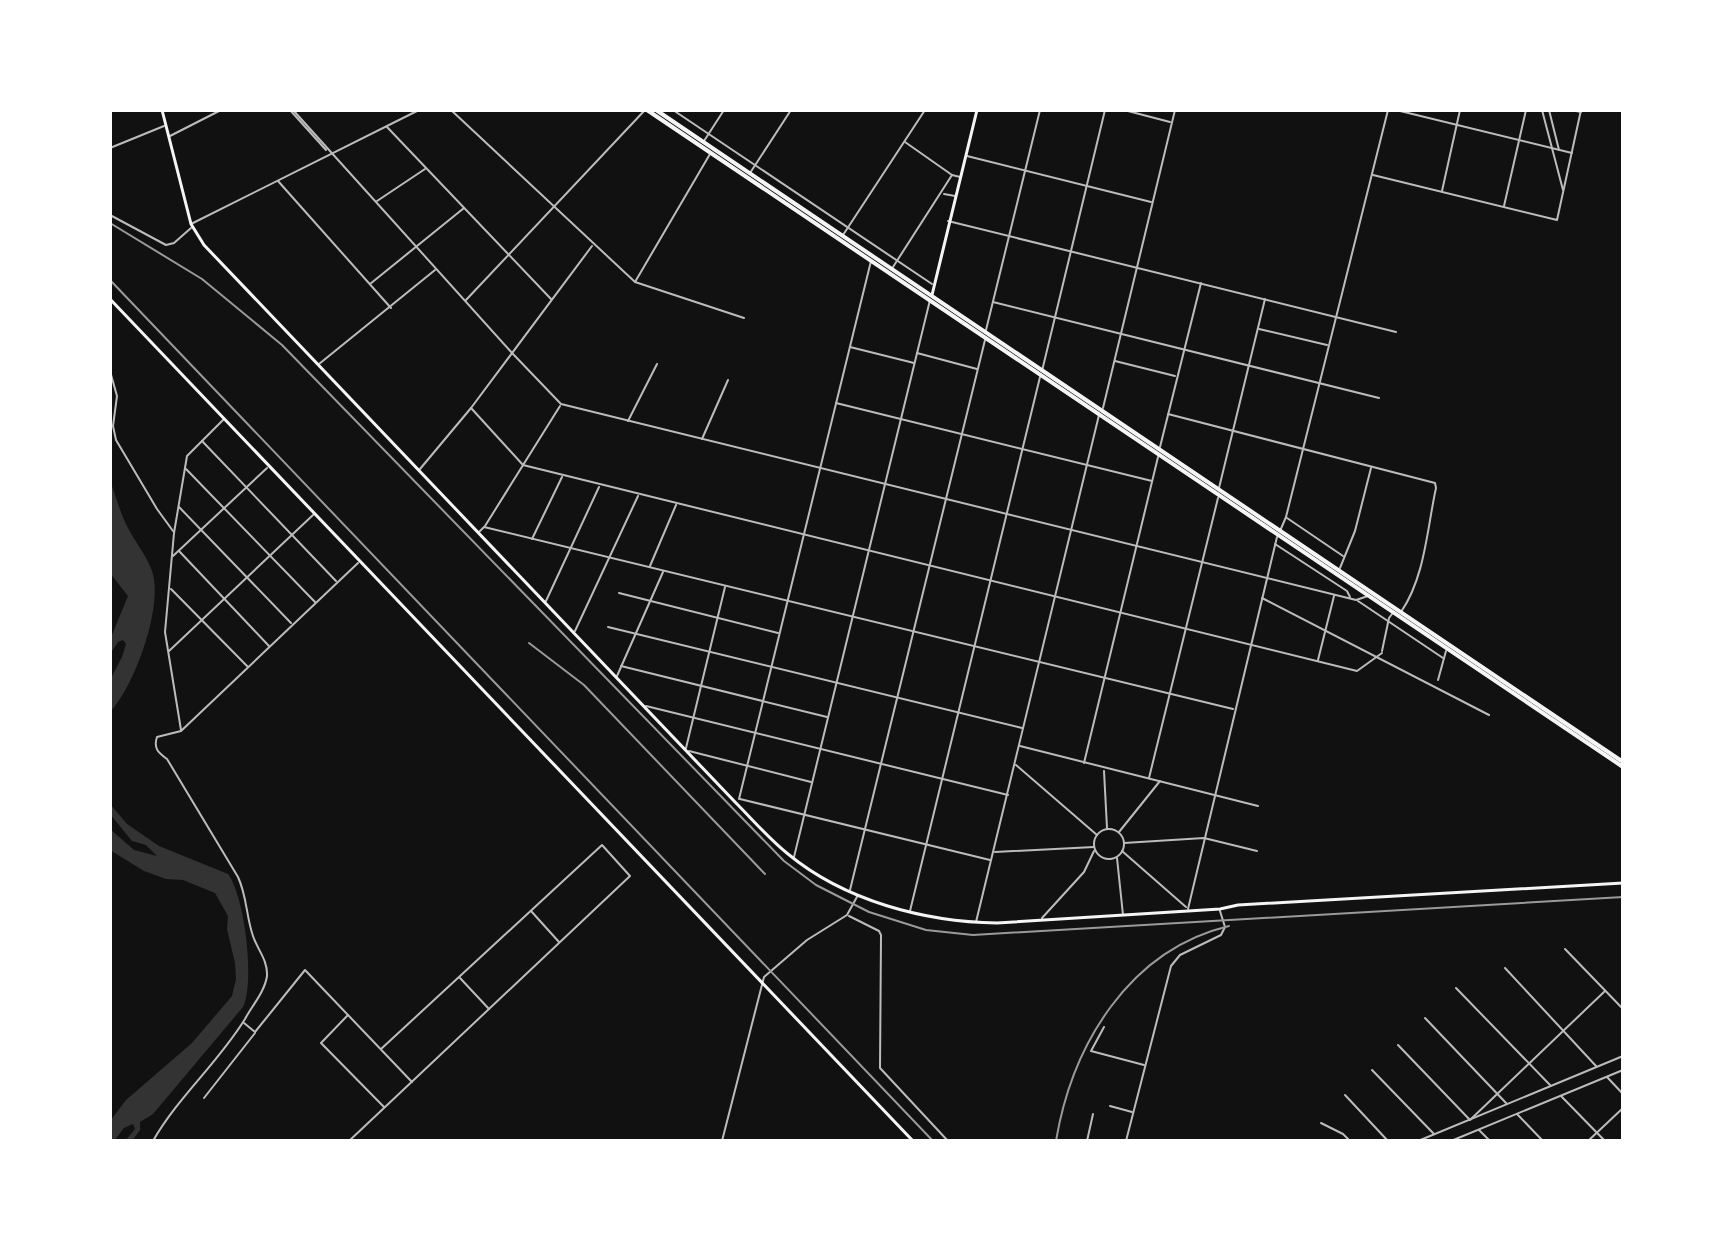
<svg xmlns="http://www.w3.org/2000/svg" width="1733" height="1251" font-family="Rubik,sans-serif">
<style>
.water{fill:#333}
.lines{fill:none;stroke-linecap:round;stroke-linejoin:round}
.minor{stroke:#bcbcbc;stroke-width:2}
.secondary{stroke:#f5f5f5;stroke-width:3}
.primary{stroke:#f5f5f5;stroke-width:4}
.rail{stroke:#9a9a9a;stroke-width:2}
</style>
<rect width="100%" height="100%" fill="#111"/>
<g class="water">
<path d="M110 481C116 496 120 513 128 528 135 542 147 556 152 571 164 606 134 687 110 712V680L122 657 126 644 123 640 118 642 110 654 112 635 128 596 110 573Z"/>
<path d="M110 804 127 824 159 846 228 874C245 897 255 982 243 1007L153 1114 140 1122V1130L132 1141H125L135 1129 133 1124 124 1128 114 1141H110V1121L126 1100 192 1043 232 996 236 979 235 963 227 929 228 916 215 893 183 880 166 879 144 871 110 850V829L134 850 157 856 146 845 132 841 110 814Z"/>
</g>
<g class="lines">
<g class="minor">
<path d="M290 110 326 150"/>
<path d="M293 110 513 354 561 404 1356 600 1368 596"/>
<path d="M451 110 635 282 744 318"/>
<path d="M673 110 932 284"/>
<path d="M1124 110 1170 122"/>
<path d="M1396 110 1572 153"/>
<path d="M1542 110 1563 190"/>
<path d="M1549 110 1559 150"/>
<path d="M1571 110 1581 112"/>
<path d="M387 127 551 299"/>
<path d="M170 136 221 110"/>
<path d="M704 141 724 110"/>
<path d="M905 142 952 175 960 177"/>
<path d="M110 148 164 126"/>
<path d="M967 156 1151 202"/>
<path d="M750 173 791 110"/>
<path d="M1373 175 1557 220 1581 110"/>
<path d="M278 181 391 308"/>
<path d="M1442 191 1460 110"/>
<path d="M944 194 955 196"/>
<path d="M377 201 425 169"/>
<path d="M1504 206 1526 110"/>
<path d="M110 215 166 245 174 243 191 228"/>
<path d="M948 221 1396 332"/>
<path d="M191 224 419 110"/>
<path d="M843 235 925 110"/>
<path d="M893 267 952 175"/>
<path d="M635 282 710 154"/>
<path d="M370 284 464 208"/>
<path d="M466 300 645 110"/>
<path d="M993 302 1379 398"/>
<path d="M1259 329 1327 345"/>
<path d="M986 330 1040 110"/>
<path d="M850 347 914 363"/>
<path d="M917 353 977 369"/>
<path d="M1115 361 1175 376"/>
<path d="M319 364 435 270"/>
<path d="M110 371 117 396 113 426 116 440 157 509 173 531"/>
<path d="M1042 371 1105 110"/>
<path d="M836 403 1152 481"/>
<path d="M471 408 523 465 1357 671 1382 653"/>
<path d="M1103 408 1175 110"/>
<path d="M1168 414 1435 483 1436 488C1427 529 1425 577 1401 612"/>
<path d="M628 421 657 364"/>
<path d="M702 439 728 380"/>
<path d="M202 441 336 581"/>
<path d="M1160 447 1201 283"/>
<path d="M186 469 315 602"/>
<path d="M420 469 471 408 592 246"/>
<path d="M1219 488 1265 299"/>
<path d="M179 507 291 623"/>
<path d="M1287 518 1343 556"/>
<path d="M485 526 560 406"/>
<path d="M1280 531 1286 517 1388 110"/>
<path d="M479 532 484 527 1233 709"/>
<path d="M532 539 562 477"/>
<path d="M1275 544 1347 591 1350 597"/>
<path d="M179 551 269 646"/>
<path d="M173 556 267 468"/>
<path d="M650 566 676 505"/>
<path d="M1340 568 1355 531 1371 468"/>
<path d="M171 589 248 667"/>
<path d="M619 593 778 633"/>
<path d="M1262 598 1489 715"/>
<path d="M546 601 599 487"/>
<path d="M1358 601 1443 658"/>
<path d="M608 627 1022 728"/>
<path d="M575 631 638 496"/>
<path d="M169 651 313 515"/>
<path d="M1382 651 1389 618 1392 614"/>
<path d="M1318 660 1334 596"/>
<path d="M621 666 827 717"/>
<path d="M617 676 663 572"/>
<path d="M1438 680 1446 651"/>
<path d="M646 706 1008 795"/>
<path d="M181 730 165 632 174 533 187 456 224 419"/>
<path d="M1020 746 1258 806"/>
<path d="M686 748 725 587"/>
<path d="M689 751 811 782"/>
<path d="M1084 763 1158 457"/>
<path d="M1016 765 1097 835"/>
<path d="M1104 771 1107 828"/>
<path d="M1149 778 1218 498"/>
<path d="M739 799 871 261"/>
<path d="M740 799 990 860"/>
<circle cx="1109" cy="844" r="15"/>
<path d="M1119 832 1160 781"/>
<path d="M1124 843 1204 838 1257 851"/>
<path d="M1122 851 1186 907"/>
<path d="M995 852 1094 847"/>
<path d="M794 857 930 300"/>
<path d="M1117 858 1123 915"/>
<path d="M850 890 985 340"/>
<path d="M1188 909 1277 537"/>
<path d="M531 911 559 942"/>
<path d="M910 911 1040 377"/>
<path d="M849 916 879 931 881 935 880 1068 948 1141"/>
<path d="M1042 918 1084 872 1094 851"/>
<path d="M976 922 1099 415"/>
<path d="M1565 949 1623 1009"/>
<path d="M1505 968 1596 1066"/>
<path d="M460 978 489 1009"/>
<path d="M1456 988 1550 1085"/>
<path d="M348 1015 321 1043 384 1107"/>
<path d="M1425 1018 1507 1104"/>
<path d="M244 1023 255 1032 305 970 412 1082"/>
<path d="M1104 1027 1091 1051 1144 1065"/>
<path d="M1398 1045 1470 1120 1605 991"/>
<path d="M1372 1070 1434 1134"/>
<path d="M1607 1077 1623 1094"/>
<path d="M1345 1095 1388 1141"/>
<path d="M1561 1096 1605 1141"/>
<path d="M204 1098 255 1033"/>
<path d="M1110 1106 1132 1112"/>
<path d="M1517 1114 1543 1141"/>
<path d="M1321 1123 1343 1134 1350 1141"/>
<path d="M1479 1130 1490 1141"/>
<path d="M153 1141C178 1097 218 1063 245 1019 252 1006 265 991 267 976 268 960 257 949 253 936 246 916 247 896 238 877L167 759C159 753 153 749 157 737L181 731 358 563"/>
<path d="M349 1141 630 876 602 845 381 1049"/>
<path d="M722 1141 764 977 807 940 847 915 858 895"/>
<path d="M1087 1141 1093 1114"/>
<path d="M1126 1141 1171 966 1180 955 1221 935 1225 927 1220 911"/>
<path d="M1418 1141 1623 1056"/>
<path d="M1451 1141 1623 1070"/>
<path d="M1588 1141 1623 1108"/>
</g>
<g class="secondary">
<path d="M162 110 191 224 204 245 735 802C753 820 769 839 788 854 845 901 925 922 997 923L1220 909 1238 905 1623 883"/>
<path d="M932 295 977 110"/>
<path d="M110 299 913 1141"/>
</g>
<g class="primary">
<path d="M647 110 1623 767"/>
<path d="M656 110 1623 762"/>
</g>
<g class="rail">
<path d="M110 223 202 279 282 345 784 861 816 885 869 912 926 930 973 935 1623 897"/>
<path d="M110 280 933 1141"/>
<path d="M529 643 584 685 765 874"/>
<path d="M1056 1141C1072 1045 1129 950 1229 926"/>
</g>
</g>
<rect width="1733" height="1251" fill="none" stroke="#ffffff" stroke-width="224"/>
</svg>
